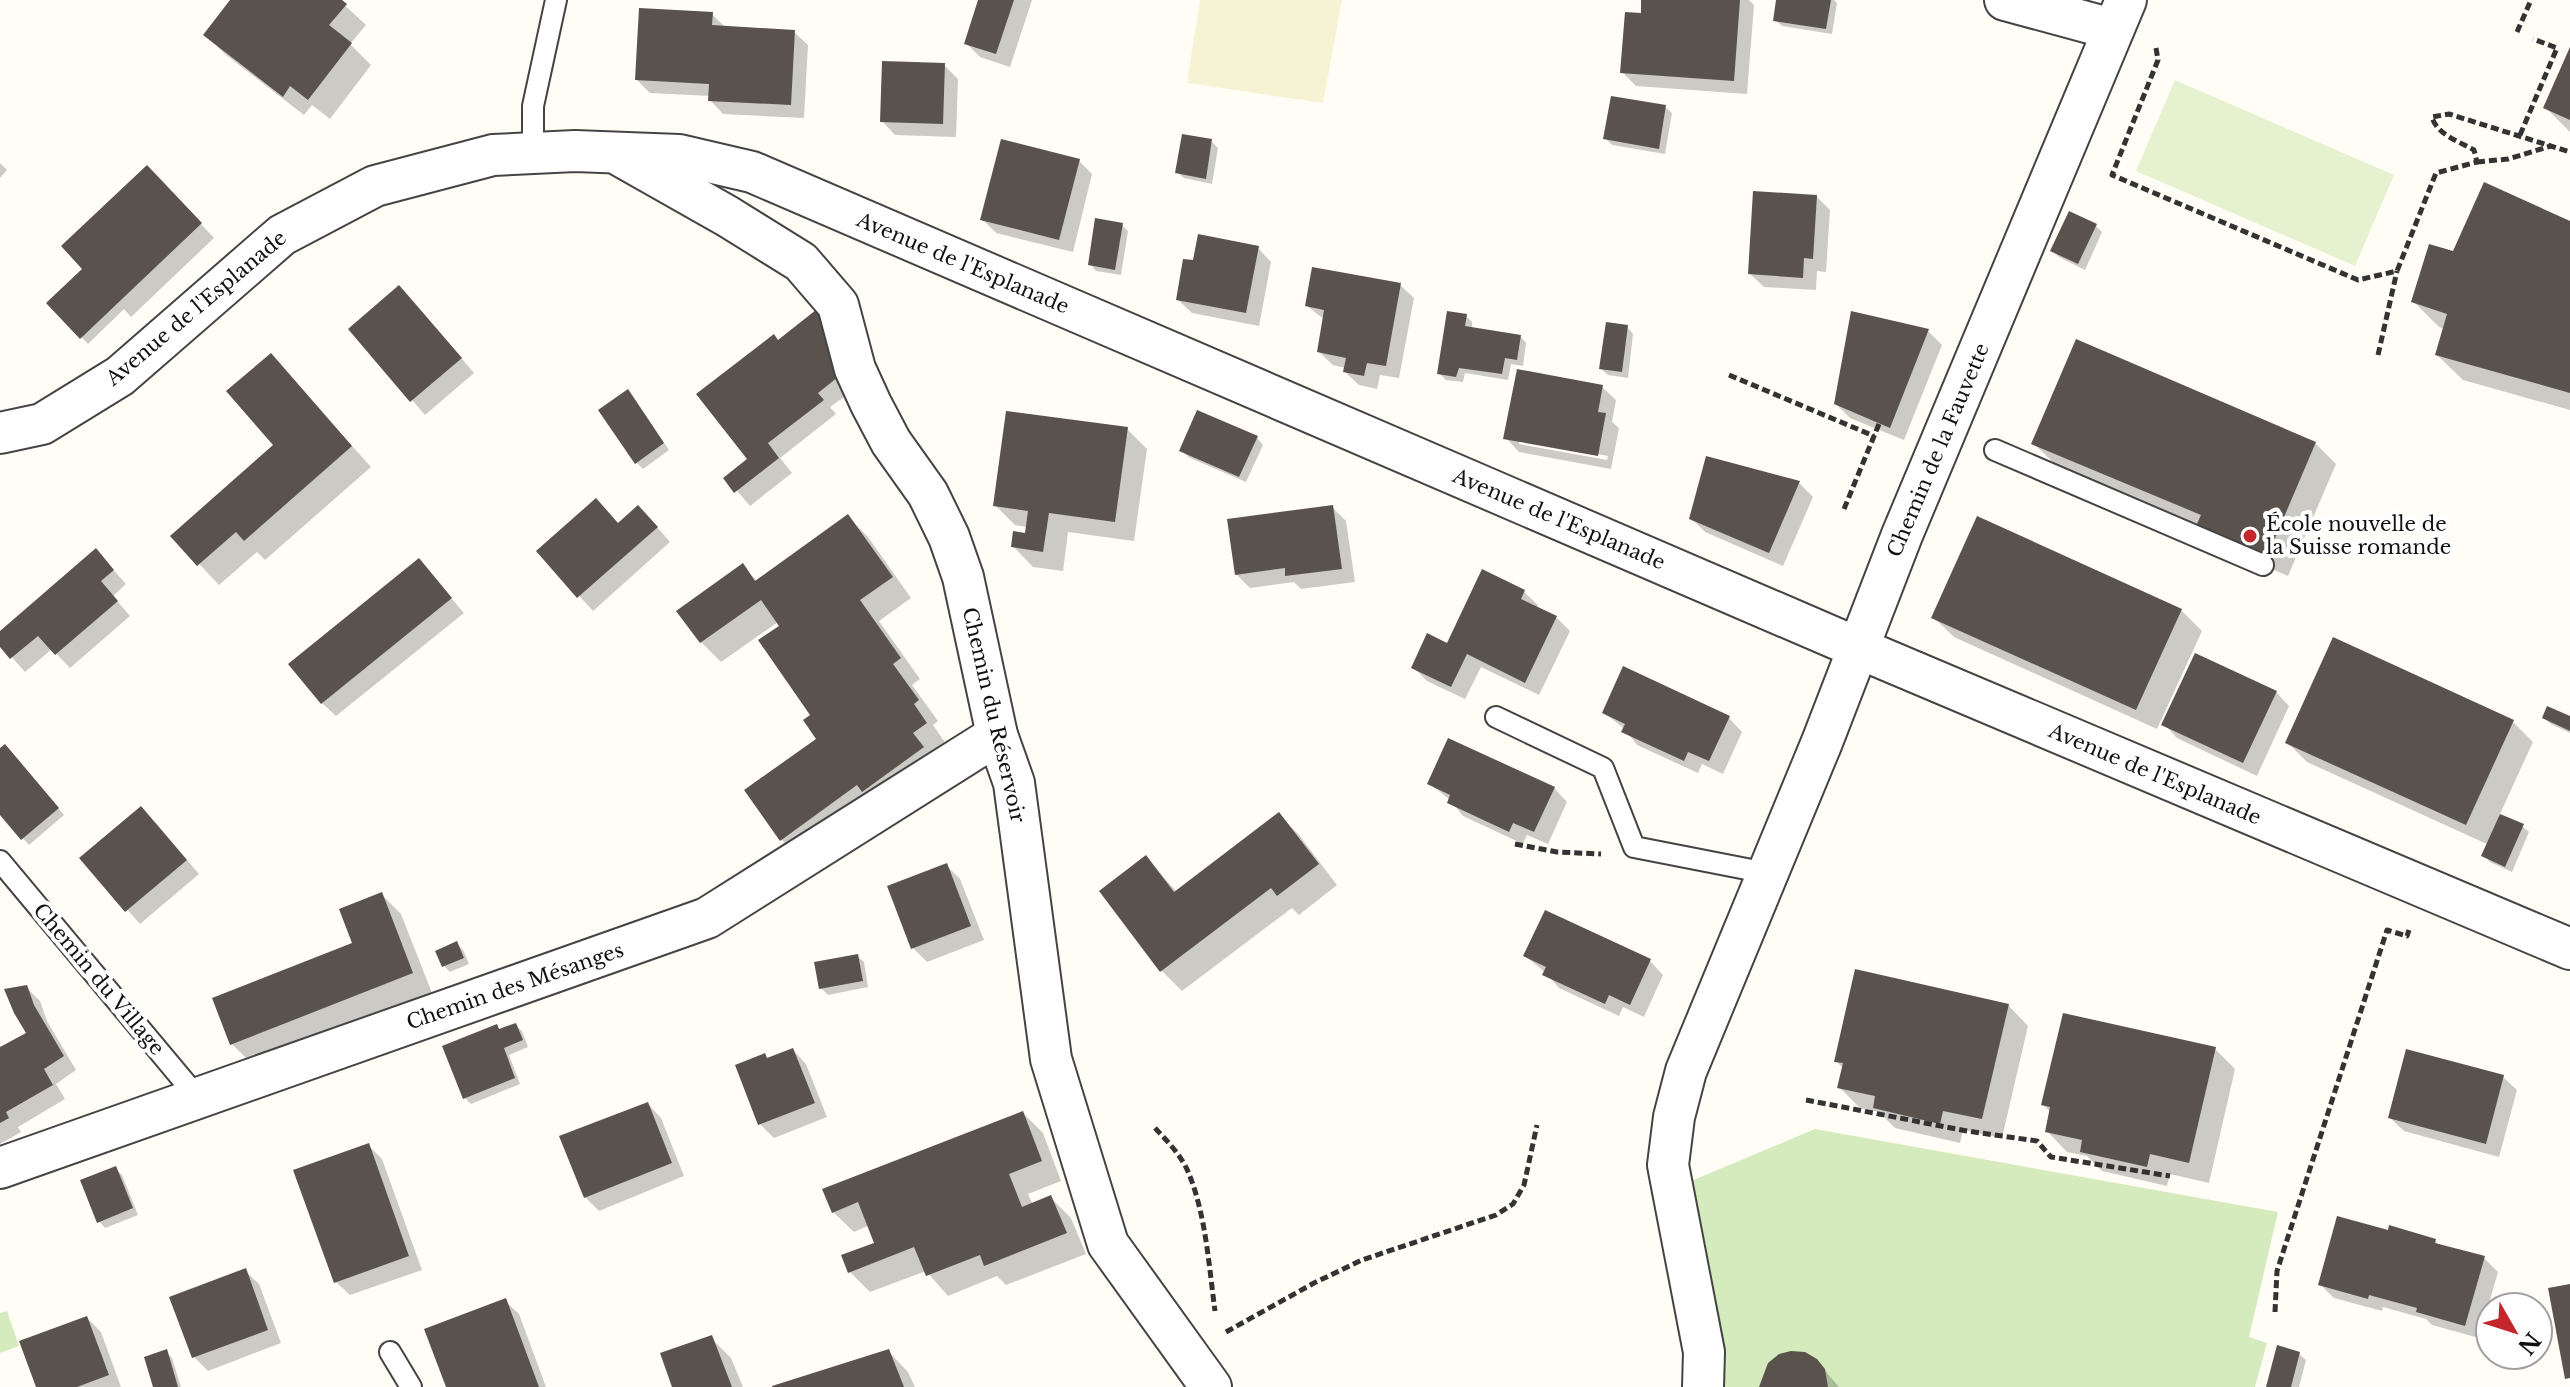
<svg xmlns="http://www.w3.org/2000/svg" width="2570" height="1387" font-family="'Libre Baskerville',serif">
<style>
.farmland{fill:#f6f3d4}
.green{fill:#d5ebbd}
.pitch{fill:#e6f2cf}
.shadow{fill:#0003;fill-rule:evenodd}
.building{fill:#5a524d}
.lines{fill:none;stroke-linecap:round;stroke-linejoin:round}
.service-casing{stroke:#444;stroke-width:24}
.minor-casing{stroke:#444;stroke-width:44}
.path{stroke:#333;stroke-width:5;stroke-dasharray:8 4;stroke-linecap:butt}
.service{stroke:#fff;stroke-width:20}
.minor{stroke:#fff;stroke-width:40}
.poi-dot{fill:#c4262e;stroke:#fff;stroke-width:3}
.labels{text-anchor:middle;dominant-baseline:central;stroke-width:8;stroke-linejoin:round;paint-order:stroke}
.street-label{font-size:20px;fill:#111;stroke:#fff}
.poi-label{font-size:20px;fill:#111;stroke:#fff;text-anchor:start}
</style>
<rect width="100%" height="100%" fill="#fffdf5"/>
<path class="farmland" d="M1200 0H1342L1323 103 1187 83Z"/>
<g class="green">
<path d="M1815 1129 2278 1212 2249 1337 2267 1343 2255 1387H1719L1691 1181Z"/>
<path d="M7 1311 19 1346 0 1353V1313Z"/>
</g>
<path class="pitch" d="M2175 80 2394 175 2355 266 2136 171Z"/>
<g class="shadow">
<path d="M232 0H339L366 25 350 44 371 65 330 119 312 105 304 115 226 55 205 35Z"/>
<path d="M980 0H1032L1010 67 980 57 966 43Z"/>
<path d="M1643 0H1749L1754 5 1747 94 1636 86 1622 72 1642 15Z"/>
<path d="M1778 0H1834L1837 3 1832 34 1782 26 1775 20Z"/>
<path d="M712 14 726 28 794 32 808 45 804 118 723 114 710 100V96L650 93 637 80Z"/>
<path d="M2570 52V132L2545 107Z"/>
<path d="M944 65 958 79 956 137 895 135 882 121Z"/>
<path d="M1665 107 1672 113 1665 154 1612 145 1605 138Z"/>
<path d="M1211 141 1218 148 1212 184 1184 178 1177 172Z"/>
<path d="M1079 161 1092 174 1073 252 996 233 982 219Z"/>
<path d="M0 163 7 170 0 178Z"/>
<path d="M161 181 214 238 131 317 124 309 88 344 49 303 85 269Z"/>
<path d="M1816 196 1830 210 1826 272 1817 271 1816 290 1764 287 1750 274Z"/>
<path d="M2570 223V410L2463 380 2437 355 2445 329 2439 327 2413 301 2454 253Z"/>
<path d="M1122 225 1128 231 1121 275 1096 271 1090 264Z"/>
<path d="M2096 226 2102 232 2085 270 2059 257 2052 251Z"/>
<path d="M1258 248 1271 262 1259 326 1192 313 1178 300 1194 263Z"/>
<path d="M1400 285 1414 298 1399 378 1380 375 1377 389 1359 385 1345 372 1346 368 1333 365 1319 352 1325 320 1307 306Z"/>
<path d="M413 301 474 373 425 415 351 329Z"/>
<path d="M821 309 851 392 830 407 836 414 780 458 792 473 750 506 726 478 749 460 778 342Z"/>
<path d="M1853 313 1928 331 1942 345 1904 440 1850 418 1836 404Z"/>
<path d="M1466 316 1472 322V329L1520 336 1526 343 1523 366 1511 364 1508 380 1465 373 1463 382 1446 380 1439 373Z"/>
<path d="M1627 327 1633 334 1628 378 1608 375 1601 369Z"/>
<path d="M271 356 371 467 265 560 257 552 219 585 173 536 276 445Z"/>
<path d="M1602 387 1616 400 1612 422 1619 428 1611 469 1519 452 1506 438ZM1519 439 1608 456 1607 460 1519 444Z"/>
<path d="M634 398 669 450 643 469 637 463Z"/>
<path d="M1127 429 1147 449 1134 541 1068 532 1063 571 1033 567 1013 546 1027 535 1028 527 1015 525 995 505Z"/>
<path d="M1257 438 1263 445 1246 482 1188 457 1182 450Z"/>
<path d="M2033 443H2315L2336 464 2288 576 2219 546 2199 525 2054 463Z"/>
<path d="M1799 483 1813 497 1783 566 1705 532 1691 518Z"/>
<path d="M1332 507 1346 521 1355 582 1301 589 1294 582 1250 588 1236 574Z"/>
<path d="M848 517 868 537 911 598 879 621 920 679 912 685 938 721 933 725 946 744 802 860 782 840 819 739 813 715 782 626 778 622 721 662 701 642 742 566 758 582Z"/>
<path d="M652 521 670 542 593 611 538 551Z"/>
<path d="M419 561 464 613 336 716 322 703Z"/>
<path d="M109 565 126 584 113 596 130 616 70 668 52 649 25 672 0 644V634Z"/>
<path d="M1524 592 1538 605 1536 608 1556 617 1570 631 1539 695 1481 667 1465 699 1427 681 1413 667Z"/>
<path d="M2181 610 2202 631 2157 729 1954 637 1933 617Z"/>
<path d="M2276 692 2289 706 2257 776 2177 738 2164 724Z"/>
<path d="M1604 713 1729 718 1742 732 1723 774 1702 764 1698 773 1637 745 1625 729Z"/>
<path d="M2544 718H2570V733L2551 724Z"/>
<path d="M2513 722 2533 742 2499 816 2522 826 2529 832 2512 872 2490 862 2484 855 2489 845 2307 762 2287 742Z"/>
<path d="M0 751 12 753 64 815 29 845 0 812Z"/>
<path d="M1429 783 1554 788 1567 802 1548 844 1527 835 1523 844 1463 816 1450 800Z"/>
<path d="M1279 815 1299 835 1337 885 1299 915 1292 908 1182 991 1162 971 1102 892 1146 858 1177 892Z"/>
<path d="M155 822 199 874 140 924 82 858Z"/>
<path d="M946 865 960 879 984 940 927 962 913 948 890 887Z"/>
<path d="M381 894 401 914 432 993 252 1064 232 1044 355 945Z"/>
<path d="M457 944 463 950 469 964 450 972 444 966Z"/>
<path d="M857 956 864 962 868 987 828 995 821 988Z"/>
<path d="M1525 956 1650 961 1663 975 1644 1017 1623 1007 1619 1016 1559 988 1546 973Z"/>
<path d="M26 987 40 1001 47 1021 76 1070 56 1084 65 1099 18 1127 21 1132 0 1144V1049L29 1033Z"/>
<path d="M2008 1005 2028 1026 2002 1138 1963 1130 1960 1143 1895 1128 1879 1112 1860 1108 1839 1087 1844 1069 1836 1061Z"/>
<path d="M515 1025 522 1031 528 1047 509 1055 520 1084 471 1104 464 1097 496 1026 501 1031Z"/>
<path d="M2215 1049 2235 1069 2209 1183 2170 1174 2167 1186 2102 1171 2087 1156 2067 1152 2047 1131 2051 1112 2043 1105Z"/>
<path d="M793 1050 806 1064 827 1117 774 1138 760 1124 738 1066 768 1060Z"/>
<path d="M2503 1077 2517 1090 2499 1157 2404 1131 2390 1118Z"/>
<path d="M648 1104 661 1118 684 1176 599 1211 585 1197Z"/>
<path d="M1023 1113 1043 1133 1061 1181 1028 1194 1033 1205 1051 1198 1071 1218 1086 1254 1006 1285 997 1276 948 1296 926 1271 870 1292 850 1272 877 1244 870 1225 854 1232 833 1212Z"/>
<path d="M368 1145 382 1159 422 1270 350 1295 336 1282Z"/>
<path d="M115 1168 122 1175 138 1215 105 1228 99 1221Z"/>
<path d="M2389 1232 2435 1241 2441 1247 2484 1258 2498 1272 2479 1338 2432 1325 2426 1319 2383 1307 2382 1311 2334 1298 2321 1285Z"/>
<path d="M245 1271 259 1284 281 1343 208 1371 194 1357Z"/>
<path d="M505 1301 519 1314 546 1387H448Z"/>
<path d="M87 1318 101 1332 121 1387H38Z"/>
<path d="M711 1338 731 1358 743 1387H674Z"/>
<path d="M888 1351 908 1372 915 1387H776Z"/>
<path d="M166 1352 172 1358 181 1387H155Z"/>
<path d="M2299 1354 2306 1360 2299 1387H2268Z"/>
<path d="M1816 1360 1839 1387H1761Z"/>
</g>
<g class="building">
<path d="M230 0H342L347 4 329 25 352 43 308 100 290 86 283 97 203 35Z"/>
<path d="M978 0H1014L996 54 964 44Z"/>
<path d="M1641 0H1740L1734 81 1620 73 1625 12 1641 13Z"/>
<path d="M1776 0H1831L1826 29 1773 21Z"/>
<path d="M639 8 713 12 712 25 795 30 791 105 708 101 709 84 635 80Z"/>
<path d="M2570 47V120L2543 108Z"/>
<path d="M882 61 945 63 943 124 880 122Z"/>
<path d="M1611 96 1666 105 1659 149 1603 139Z"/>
<path d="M1182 134 1212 139 1206 179 1175 173Z"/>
<path d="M1001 139 1080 159 1059 240 980 220Z"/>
<path d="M147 165 202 223 80 339 46 303 82 269 61 246Z"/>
<path d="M2484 182 2570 221V393L2435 355 2447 314 2411 302 2429 244 2453 251Z"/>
<path d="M1753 191 1817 195 1813 259 1804 258 1803 278 1748 274Z"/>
<path d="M2069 211 2097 224 2078 264 2050 251Z"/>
<path d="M1095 218 1123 223 1115 270 1088 265Z"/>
<path d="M1198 234 1259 246 1246 313 1176 300 1183 259 1193 260Z"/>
<path d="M1312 267 1401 283 1386 366 1367 363 1364 376 1343 372 1346 358 1317 352 1324 310 1305 306Z"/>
<path d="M399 285 462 358 410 402 348 329Z"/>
<path d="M821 306 838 377 818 393 824 400 768 443 779 458 734 493 723 478 747 459 696 394 774 334 778 340Z"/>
<path d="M1447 311 1467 314 1465 326 1521 335 1517 360 1505 358 1502 374 1459 368 1456 377 1437 374Z"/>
<path d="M1851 311 1929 329 1890 428 1834 404Z"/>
<path d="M1606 322 1628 325 1622 372 1599 369Z"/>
<path d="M2076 339 2316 442 2267 557 2196 526 2201 515 2031 444Z"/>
<path d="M271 353 352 446 244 541 236 532 197 566 170 536 273 445 226 391Z"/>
<path d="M1517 369 1603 385 1598 412 1606 413 1598 456 1503 439Z"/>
<path d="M628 389 664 443 635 464 598 410Z"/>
<path d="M1197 410 1258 436 1239 477 1179 451Z"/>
<path d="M1006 411 1128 427 1115 522 1049 513 1043 552 1011 547 1013 531 1025 533 1028 511 993 506Z"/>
<path d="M1706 456 1800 481 1769 553 1689 519Z"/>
<path d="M596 498 618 523 638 505 658 527 577 598 536 551Z"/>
<path d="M1333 505 1342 569 1285 576V568L1235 575 1227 519Z"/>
<path d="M848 514 893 577 860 600 901 658 893 664 919 700 914 704 927 723 913 733 924 747 862 792 857 785 780 841 744 790 816 739 803 720 810 715 758 640 779 626 761 600 700 643 676 611 743 563 755 581Z"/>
<path d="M1977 516 2182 609 2136 710 1931 618Z"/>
<path d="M96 548 114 570 101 581 118 601 55 655 38 636 10 659 0 647V631Z"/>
<path d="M419 558 452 598 321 704 288 664Z"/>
<path d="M1482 569 1525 590 1521 599 1557 616 1525 683 1467 654 1451 687 1411 668 1427 633 1447 643Z"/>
<path d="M2333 637 2514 720 2466 825 2285 743Z"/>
<path d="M2195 653 2277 691 2243 763 2161 725Z"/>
<path d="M1623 666 1730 716 1709 761 1688 752 1684 761 1621 732 1625 724 1602 713Z"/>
<path d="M2547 706 2570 716V731L2542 718Z"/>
<path d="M1448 738 1555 787 1534 832 1513 823 1509 832 1447 803 1450 795 1427 784Z"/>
<path d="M5 744 59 808 21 840 0 815V748Z"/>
<path d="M141 806 187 860 125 912 79 858Z"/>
<path d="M1279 812 1319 864 1277 896 1271 888 1160 972 1099 891 1146 855 1174 892Z"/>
<path d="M2500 814 2524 824 2505 867 2481 856Z"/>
<path d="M947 863 971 926 911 949 887 886Z"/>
<path d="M382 892 413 973 230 1045 212 998 352 943 339 909Z"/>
<path d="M1545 910 1651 959 1630 1005 1609 995 1605 1004 1542 975 1546 967 1523 956Z"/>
<path d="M457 941 464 958 442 967 435 951Z"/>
<path d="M858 954 863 981 819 989 814 962Z"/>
<path d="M1855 969 2009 1004 1982 1119 1943 1111 1940 1124 1873 1108 1875 1096 1837 1088 1843 1063 1834 1062Z"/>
<path d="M27 985 34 1005 64 1056 44 1069 53 1085 6 1112 9 1118 0 1123V1047L26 1033 14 1013 4 989Z"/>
<path d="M2063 1013 2216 1047 2189 1163 2150 1154 2147 1167 2080 1152 2082 1140 2045 1132 2050 1107 2041 1105Z"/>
<path d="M516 1023 523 1040 504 1048 515 1078 463 1099 442 1046 497 1024 499 1029Z"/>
<path d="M793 1048 815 1103 758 1125 735 1065 765 1053 767 1058Z"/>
<path d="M2406 1049 2504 1075 2486 1144 2388 1118Z"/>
<path d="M648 1102 672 1163 584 1198 559 1136Z"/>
<path d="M1023 1111 1042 1161 1009 1174 1022 1207 1051 1195 1067 1233 984 1266 980 1255 926 1276 914 1247 848 1273 841 1255 874 1243 858 1202 832 1213 822 1189Z"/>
<path d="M369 1143 409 1256 334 1283 293 1170Z"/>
<path d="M116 1166 133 1208 97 1223 80 1180Z"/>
<path d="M2337 1216 2388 1230 2389 1225 2436 1239 2435 1243 2485 1256 2465 1326 2416 1312 2417 1308 2369 1295 2368 1299 2318 1285Z"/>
<path d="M246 1268 268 1330 192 1358 169 1297Z"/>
<path d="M2570 1284V1378L2565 1379 2548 1288Z"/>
<path d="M506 1298 539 1387H446L424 1329Z"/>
<path d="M87 1316 109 1375 77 1387H36L19 1341Z"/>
<path d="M712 1335 732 1387H672L660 1353Z"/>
<path d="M2277 1345 2300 1352 2291 1387H2266Z"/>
<path d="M167 1349 178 1387H153L144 1357Z"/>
<path d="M889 1349 904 1387H772V1386Z"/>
<path d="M1791 1351 1805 1352 1817 1359 1825 1369 1828 1387H1759L1768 1363 1779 1354Z"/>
</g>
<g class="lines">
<g class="service-casing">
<g id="service">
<path d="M533 152V106L556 0"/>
<path d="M1995 450 2263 565"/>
<path d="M1496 717 1603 768 1634 847 1767 873"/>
<path d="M0 861 198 1098"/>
<path d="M390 1352 411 1387"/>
</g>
</g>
<g class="minor-casing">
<g id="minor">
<path d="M2005 0 2112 29"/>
<path d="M621 156 727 216 801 262 838 305 855 369 871 404 891 442 928 494 949 537 963 577 997 735 1014 783 1051 1059 1108 1244 1211 1387"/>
<path d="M0 433 42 424 120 376 282 235 375 186 493 155 575 151 679 155 752 172 1858 648 2570 949"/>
<path d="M0 1168 707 918 997 735"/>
<path d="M1703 1387 1704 1352 1668 1165 1674 1117 1686 1071 1822 742 1902 535 2126 0"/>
</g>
</g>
<g class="path">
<path d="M2517 32 2531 0"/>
<path d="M2156 48 2158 60 2112 175 2358 280 2397 271 2436 173 2477 162 2474 150C2460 142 2436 134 2432 117L2449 114 2570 152"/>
<path d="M2520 135 2557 48 2533 39"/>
<path d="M2477 162 2508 159 2551 146"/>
<path d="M2378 355 2397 271"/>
<path d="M1729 375 1874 436"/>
<path d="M1844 509 1879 424"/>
<path d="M1515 844 1557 852 1601 854"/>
<path d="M1806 1100 1967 1131 2037 1141 2051 1157 2170 1176"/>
<path d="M1155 1128C1168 1142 1182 1156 1189 1174 1206 1216 1209 1267 1215 1311"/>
<path d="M2275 1312 2277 1271 2387 930 2407 936 2409 930"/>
<path d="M1226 1332 1314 1283 1362 1260 1496 1215 1513 1204 1524 1185 1537 1125"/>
</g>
<use href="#service" class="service"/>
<use href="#minor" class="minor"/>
</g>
<circle class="poi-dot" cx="2250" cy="536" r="8"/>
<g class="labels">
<g class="street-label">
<text transform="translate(963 263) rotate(23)">Avenue de l'Esplanade</text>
<text transform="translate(196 308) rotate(-40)">Avenue de l'Esplanade</text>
<text transform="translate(1938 450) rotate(-67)">Chemin de la Fauvette</text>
<text transform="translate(1559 519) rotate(23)">Avenue de l'Esplanade</text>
<text transform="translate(994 715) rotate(77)">Chemin du Réservoir</text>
<text transform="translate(2155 774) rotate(23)">Avenue de l'Esplanade</text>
<text transform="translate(99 979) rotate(50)">Chemin du Village</text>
<text transform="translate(515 986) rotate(-19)">Chemin des Mésanges</text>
</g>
<g class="poi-label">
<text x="2266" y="524">École nouvelle de<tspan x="2266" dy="23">la Suisse romande</tspan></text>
</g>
</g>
<g transform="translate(2514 1331) rotate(129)"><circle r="38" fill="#ffffff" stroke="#a0a0a0" stroke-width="2"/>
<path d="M0-6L14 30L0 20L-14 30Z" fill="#c4262e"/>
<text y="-12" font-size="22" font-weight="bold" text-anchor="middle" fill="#111111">N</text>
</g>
</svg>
